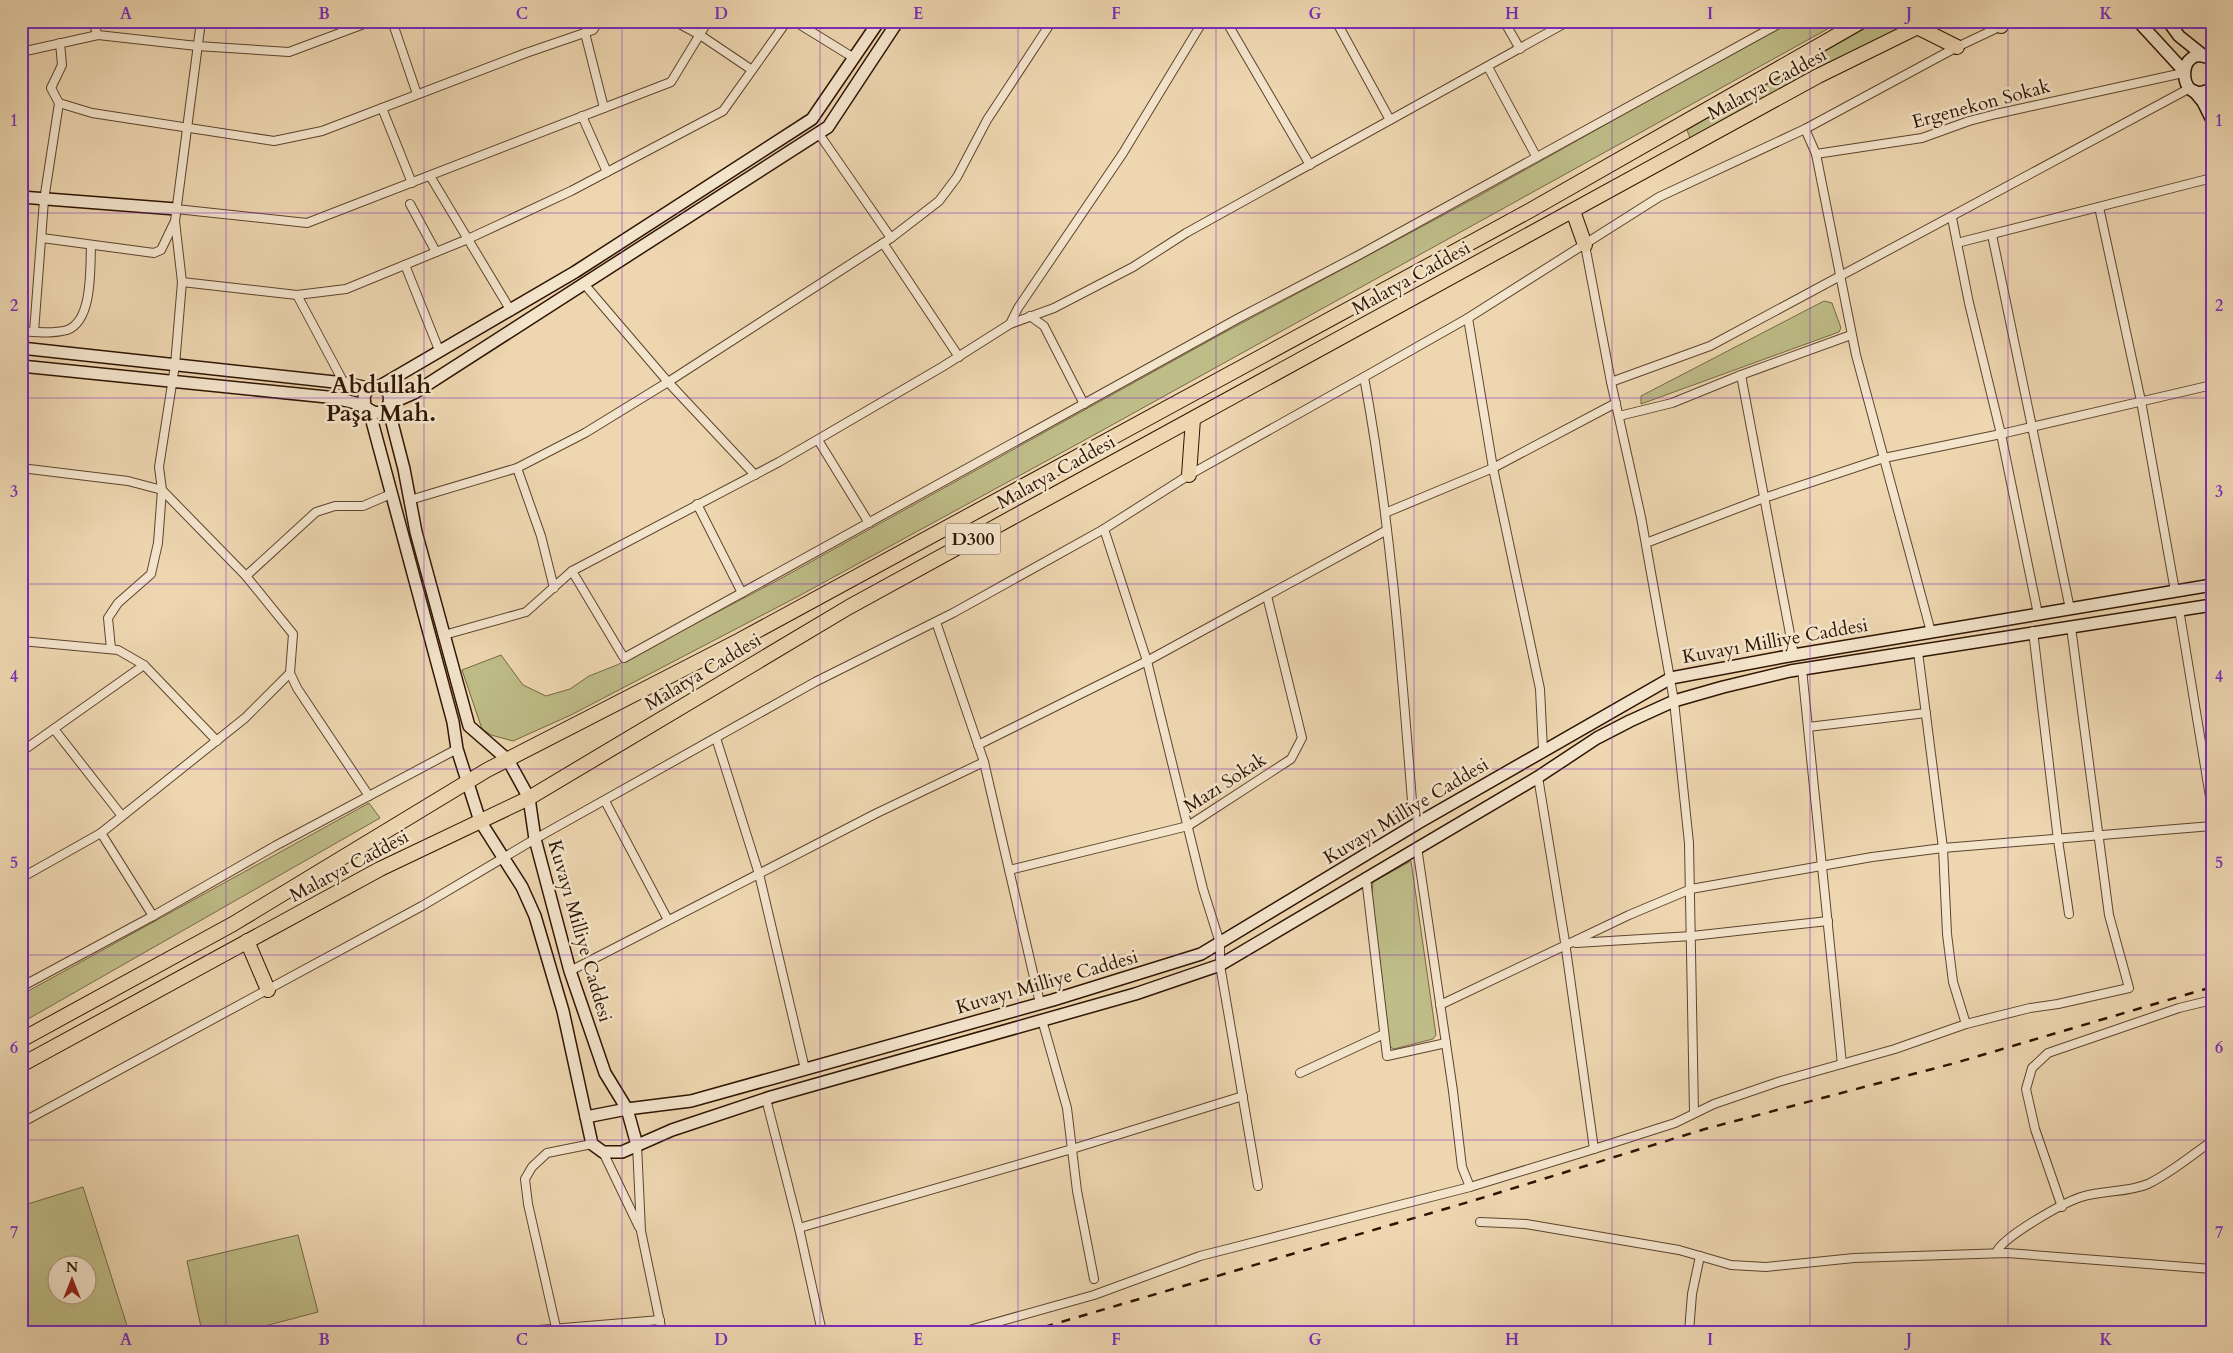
<svg xmlns="http://www.w3.org/2000/svg" width="2233" height="1353" font-family="Cardo,serif">
<style>
.green{fill:#bebc87;stroke:#766844;fill-rule:evenodd}
.lines{fill:none;stroke-linecap:round;stroke-linejoin:round}
.street-casing{stroke:#5e442c;stroke-width:10}
.secondary-casing{stroke:#2f1400;stroke-width:14}
.highway-casing{stroke:#2f1400;stroke-width:16}
.street{stroke:#f3e4cc;stroke-width:8}
.secondary{stroke:#f3e4cc;stroke-width:11}
.highway{stroke:#edd6b0;stroke-width:14}
.rail{stroke:#2f1400;stroke-width:2.5;stroke-dasharray:9 9;stroke-linecap:butt}
.grid{fill:none;stroke:#7b2cbf;stroke-width:1;stroke-opacity:0.55}
.labels{text-anchor:middle;dominant-baseline:central;stroke-width:5;stroke-linejoin:round;paint-order:stroke}
.shield{fill:#f3e4cc;stroke:#6a523d;stroke-width:1}
.shield-label{font-size:18px;font-weight:bold;fill:#2f1400}
.street-label{font-size:19px;fill:#2f1400;stroke:#f3e4cc}
.district-label{font-size:24px;font-weight:bold;fill:#2f1400;stroke:#f3e4cc}
.neatline{fill:none;stroke:#7b2cbf;stroke-width:2}
.grid-label{font-size:16px;text-anchor:middle;font-weight:bold;fill:#7b2cbf}
</style>
<rect width="100%" height="100%" fill="#edd6b0"/>
<filter id="stains"><feTurbulence type="fractalNoise" baseFrequency=".004" numOctaves="4"/><feColorMatrix values="0 0 0 0 .2 0 0 0 0 .09 0 0 0 0 .02 0 0 0 .5 -.17"/></filter>
<radialGradient id="worn" r=".72"><stop offset=".6" stop-color="#630" stop-opacity="0"/><stop offset="1" stop-color="#630" stop-opacity=".3"/></radialGradient>
<g class="green">
<path d="M1790 21H1842L1083 441 797 597 571 715 513 741 491 735 482 729 462 670 501 655 523 685 546 696 570 689 589 676 617 665 780 579 1216 337 1475 198Z"/>
<path d="M1878 21H1913L1754 102 1690 138 1687 130Z"/>
<path d="M1824 301 1832 303 1841 328 1839 332 1641 404V396Z"/>
<path d="M369 803 380 818 21 1023V995Z"/>
<path d="M1411 861 1436 1035 1433 1039 1394 1049 1390 1047 1372 894 1373 882Z"/>
<path d="M83 1187 129 1332H21V1206ZM58 1266H88V1296H58Z"/>
<path d="M298 1235 318 1312 242 1332H202L187 1261Z"/>
</g>
<g class="lines">
<g class="street-casing">
<g id="street">
<path d="M92 21 98 35 197 46 289 52 372 21"/>
<path d="M392 21 417 94"/>
<path d="M674 21 700 35 752 70"/>
<path d="M794 21 854 58"/>
<path d="M1226 21 1310 165"/>
<path d="M1336 21 1390 120"/>
<path d="M1504 21 1520 49"/>
<path d="M585 33 604 108"/>
<path d="M21 52 98 35"/>
<path d="M1488 67 1536 156"/>
<path d="M59 103 92 113 274 141 322 131 526 53 593 30 599 21"/>
<path d="M382 108 412 183"/>
<path d="M582 116 607 172"/>
<path d="M1805 129 1816 154 1856 355 1931 632"/>
<path d="M819 134 891 238"/>
<path d="M1816 154 1922 138 1969 121 1996 114 2183 73"/>
<path d="M430 176 511 311"/>
<path d="M410 204 436 252"/>
<path d="M2099 207 2141 401 2175 591"/>
<path d="M176 209 307 223 671 82 708 21"/>
<path d="M1952 218 1969 303 2001 434 2038 614"/>
<path d="M1992 235 2070 609"/>
<path d="M42 238 154 253 161 250 174 223"/>
<path d="M883 243 959 357"/>
<path d="M1957 243 2212 178"/>
<path d="M1585 245 1611 382 1641 517 1674 701 1689 843 1694 1113"/>
<path d="M405 265 439 350"/>
<path d="M182 282 297 295 346 289 468 239 571 191 723 111 787 21"/>
<path d="M585 285 668 382 755 475"/>
<path d="M297 295 344 383"/>
<path d="M1030 316 1044 326 1084 404"/>
<path d="M1468 318 1493 468 1540 689 1543 750"/>
<path d="M1010 324 1018 308 1123 153 1203 21"/>
<path d="M21 331C36 332 53 334 67 330 93 321 90 268 91 245"/>
<path d="M34 332 44 200 59 103 51 88 62 65 60 43"/>
<path d="M1741 375 1794 655"/>
<path d="M1611 382 1710 346 2190 88"/>
<path d="M1619 416 1672 403 1741 375 1851 335"/>
<path d="M818 440 869 523"/>
<path d="M21 468 128 481 162 490 158 543 151 574 118 603 108 618 111 649"/>
<path d="M517 468 541 536 554 588"/>
<path d="M410 500 517 468 585 433 668 382 891 238 939 201 957 177 987 120 1052 21"/>
<path d="M697 504 742 593"/>
<path d="M1385 513 1493 468 1616 403"/>
<path d="M1104 529 1147 661 1203 889 1220 943V965L1258 1186"/>
<path d="M1646 543 1764 498 1884 458 2001 434 2212 385"/>
<path d="M572 571 624 658 1237 319 1359 255 1784 21"/>
<path d="M246 576 316 512 335 506H363L391 494"/>
<path d="M2179 609 2212 809"/>
<path d="M936 622 984 762 1040 1003"/>
<path d="M2033 631 2058 840 2069 914"/>
<path d="M444 635 526 612 572 571 779 462 942 367 1010 324 1054 308 1133 267 1186 233 1569 21"/>
<path d="M21 641 118 650 144 665 21 752"/>
<path d="M1918 652 1943 848 1947 934 1953 982 1966 1024"/>
<path d="M144 665 217 741"/>
<path d="M1802 669 1842 1064"/>
<path d="M290 673 297 688 369 796"/>
<path d="M1808 727 1926 713"/>
<path d="M54 729 122 816"/>
<path d="M716 738 759 874 805 1069"/>
<path d="M978 745 1147 661 1387 530"/>
<path d="M1538 777 1565 942 1594 1149"/>
<path d="M605 801 668 920"/>
<path d="M1418 823 1412 801C1401 659 1390 517 1364 377L1468 318 1659 197 1805 129 1957 47 2012 21"/>
<path d="M101 833 153 916"/>
<path d="M1417 847 1453 1091 1462 1167 1470 1187"/>
<path d="M1009 870 1188 826 1291 759 1302 738 1267 596"/>
<path d="M21 878 101 833 245 718 290 673 293 634 246 576 162 490 159 467 175 365 182 282 175 221 201 21"/>
<path d="M1366 878 1387 1056 1446 1043"/>
<path d="M1576 943 1692 936 1828 921"/>
<path d="M570 971 877 813 984 762"/>
<path d="M21 987 153 916 275 846 457 749"/>
<path d="M1440 1005 1629 915 1691 889 1872 857 1943 848 2212 826"/>
<path d="M1042 1020 1067 1108 1077 1191 1094 1279"/>
<path d="M1300 1073 1384 1034"/>
<path d="M766 1099 799 1228 822 1332"/>
<path d="M21 1123 422 906 535 839 815 682 953 613 1104 529 1189 475 1364 377"/>
<path d="M637 1145 641 1231 662 1332"/>
<path d="M603 1152 639 1227"/>
<path d="M2062 1207 2035 1129 2026 1089 2032 1068 2048 1053 2179 1008 2212 1000"/>
<path d="M1480 1222 1526 1224 1679 1250 1731 1265 1766 1267 1854 1258 2007 1253 2212 1269"/>
<path d="M799 1228 1072 1149 1243 1096"/>
<path d="M1996 1253C2002 1237 2063 1203 2081 1197 2103 1190 2126 1193 2148 1184 2171 1173 2192 1155 2212 1141"/>
<path d="M515 1332 660 1320"/>
<path d="M557 1332 528 1204 525 1179 532 1167 547 1153 592 1144"/>
<path d="M962 1332 1094 1295 1200 1256 1470 1187 1594 1149 1675 1123 1714 1104 1778 1082 1895 1049 1966 1024 2030 1008 2058 1004 2129 988 2109 915 2071 627"/>
<path d="M1689 1332 1692 1294 1700 1256"/>
</g>
</g>
<g class="secondary-casing">
<g id="secondary">
<path d="M2138 21 2184 71"/>
<path d="M2168 21 2179 36 2204 56"/>
<path d="M2212 60C2175 38 2176 111 2212 88"/>
<path d="M2194 91 2203 102 2212 120"/>
<path d="M21 197 176 209"/>
<path d="M21 348 344 383 369 388"/>
<path d="M21 366 337 398C345 401 355 402 364 406 367 408 370 411 374 412 387 415 392 402 388 392L380 386 369 388 364 396 365 407"/>
<path d="M380 386 575 272 812 119 879 21"/>
<path d="M389 404 414 393 828 127 898 21"/>
<path d="M388 407 404 469 416 532 469 726 508 760 529 798 535 839 570 971 605 1073 627 1109 637 1145"/>
<path d="M369 410 453 722 457 749 480 821 522 887 535 916 563 1011 592 1144 603 1152H622L672 1130 771 1097 1135 994 1220 965 1538 777 1597 738 1630 721 1674 701 1723 687 1790 671 2212 605"/>
<path d="M586 1117 627 1109 691 1101 1053 1000 1201 954 1418 823 1671 678 1794 655 2212 585"/>
</g>
</g>
<g class="highway-casing">
<g id="highway">
<path d="M2001 26V21"/>
<path d="M1917 27 1957 47"/>
<path d="M1573 211 1585 245"/>
<path d="M1189 475 1193 419"/>
<path d="M247 941 268 990"/>
<path d="M21 1040 233 924 487 770 740 640 1529 211 1862 21"/>
<path d="M21 1065 380 869 529 798 849 607 1818 76 1930 21"/>
</g>
</g>
<use href="#street" class="street"/>
<use href="#secondary" class="secondary"/>
<use href="#highway" class="highway"/>
<path class="rail" d="M1027 1332 1472 1201 1705 1129 1955 1063 2212 987"/>
</g>
<path class="grid" d="M226 21V1332M424 21V1332M622 21V1332M820 21V1332M1018 21V1332M1216 21V1332M1414 21V1332M1612 21V1332M1810 21V1332M2008 21V1332M21 213H2212M21 398H2212M21 584H2212M21 769H2212M21 955H2212M21 1140H2212"/>
<g class="labels">
<rect class="shield" x="945.5" y="523.5" width="55" height="31" rx="4"/>
<g class="shield-label">
<text x="973" y="539">D300</text>
</g>
<g class="street-label">
<text transform="translate(1767 84) rotate(-28)">Malatya Caddesi</text>
<text transform="translate(1981 104) rotate(-15)">Ergenekon Sokak</text>
<text transform="translate(1411 278) rotate(-29)">Malatya Caddesi</text>
<text transform="translate(1056 472) rotate(-29)">Malatya Caddesi</text>
<text transform="translate(1775 641) rotate(-10)">Kuvayı Milliye Caddesi</text>
<text transform="translate(703 672) rotate(-31)">Malatya Caddesi</text>
<text transform="translate(1225 783) rotate(-33)">Mazı Sokak</text>
<text transform="translate(1406 811) rotate(-31)">Kuvayı Milliye Caddesi</text>
<text transform="translate(349 866) rotate(-28)">Malatya Caddesi</text>
<text transform="translate(580 931) rotate(74)">Kuvayı Milliye Caddesi</text>
<text transform="translate(1047 982) rotate(-16)">Kuvayı Milliye Caddesi</text>
</g>
<g class="district-label">
<text x="381" y="385">Abdullah<tspan x="381" dy="28">Paşa Mah.</tspan></text>
</g>
</g>
<rect width="2233" height="1353" fill="none" stroke="#edd6b0" stroke-width="55"/>
<g transform="translate(72 1280)"><circle r="24" fill="#f3e4cc" stroke="#a5917a"/>
<path d="M0-4L9 19L0 12L-9 19Z" fill="#8f2418"/>
<text y="-8" font-size="14" font-weight="bold" text-anchor="middle" fill="#2f1400">N</text>
</g>
<rect x="28" y="28" width="2178" height="1298" class="neatline"/>
<g class="grid-label">
<text x="126" y="19">A</text>
<text x="324" y="19">B</text>
<text x="522" y="19">C</text>
<text x="721" y="19">D</text>
<text x="918" y="19">E</text>
<text x="1116" y="19">F</text>
<text x="1315" y="19">G</text>
<text x="1512" y="19">H</text>
<text x="1710" y="19">I</text>
<text x="1909" y="19">J</text>
<text x="2106" y="19">K</text>
<text x="14" y="126">1</text>
<text x="2219" y="126">1</text>
<text x="14" y="311">2</text>
<text x="2219" y="311">2</text>
<text x="14" y="497">3</text>
<text x="2219" y="497">3</text>
<text x="14" y="682">4</text>
<text x="2219" y="682">4</text>
<text x="14" y="868">5</text>
<text x="2219" y="868">5</text>
<text x="14" y="1053">6</text>
<text x="2219" y="1053">6</text>
<text x="14" y="1238">7</text>
<text x="2219" y="1238">7</text>
<text x="126" y="1345">A</text>
<text x="324" y="1345">B</text>
<text x="522" y="1345">C</text>
<text x="721" y="1345">D</text>
<text x="918" y="1345">E</text>
<text x="1116" y="1345">F</text>
<text x="1315" y="1345">G</text>
<text x="1512" y="1345">H</text>
<text x="1710" y="1345">I</text>
<text x="1909" y="1345">J</text>
<text x="2106" y="1345">K</text>
</g>
<rect width="100%" height="100%" filter="url(#stains)"/>
<rect width="100%" height="100%" fill="url(#worn)"/>
</svg>
